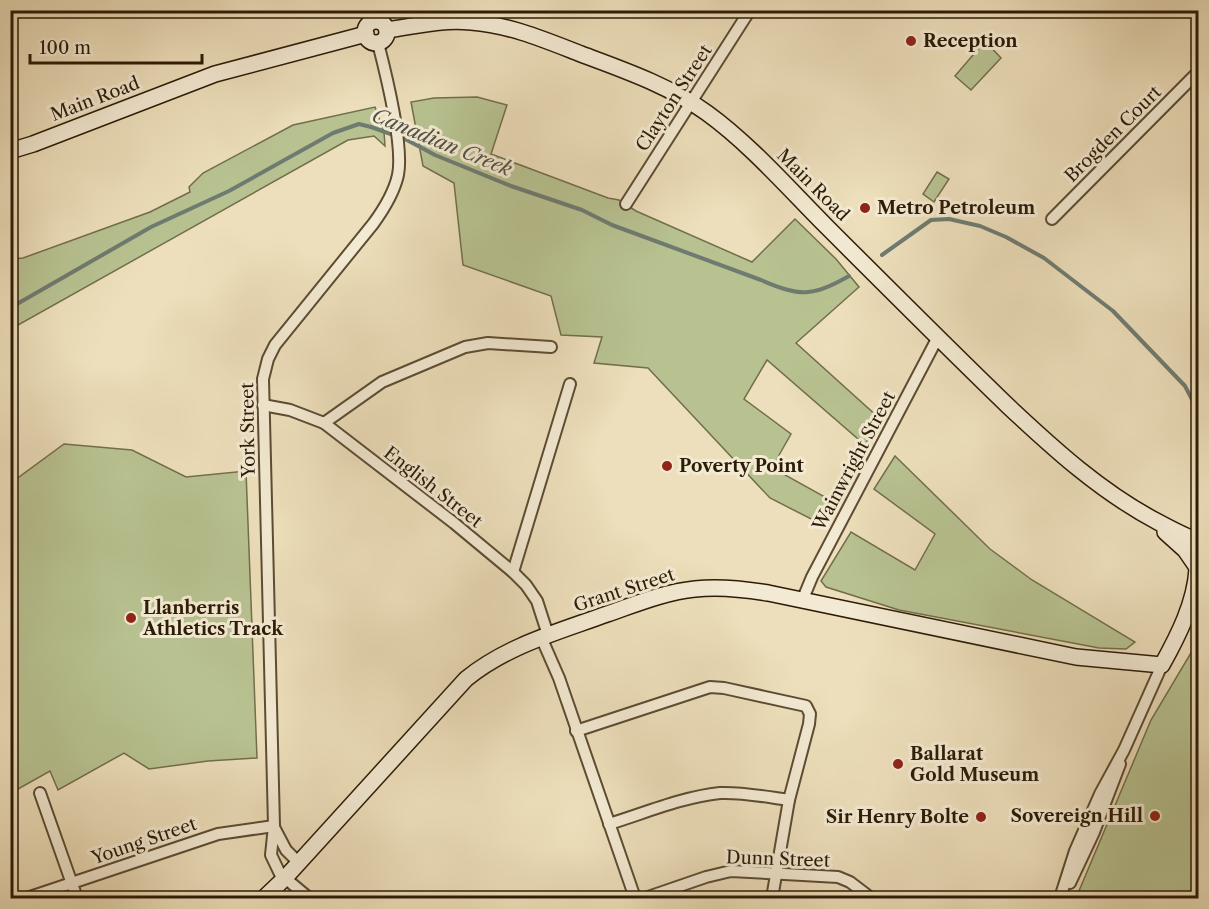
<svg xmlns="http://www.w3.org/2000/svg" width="1209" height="909" font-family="'Libre Caslon Text',serif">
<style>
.green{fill:#b8c291;stroke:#726e4c;stroke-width:1.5}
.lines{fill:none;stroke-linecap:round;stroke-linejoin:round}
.stream{stroke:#6f7b71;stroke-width:4}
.street-casing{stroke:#5c4c33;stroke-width:14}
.secondary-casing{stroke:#2c1b06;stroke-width:18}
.street{stroke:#f3ead3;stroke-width:10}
.secondary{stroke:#f3ead3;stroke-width:15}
.poi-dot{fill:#8f2418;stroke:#f3ead3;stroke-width:2}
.labels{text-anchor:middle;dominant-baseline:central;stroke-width:6;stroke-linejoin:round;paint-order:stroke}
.poi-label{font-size:18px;font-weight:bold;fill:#2c1b06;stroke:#f3ead3;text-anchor:start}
.street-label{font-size:18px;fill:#2c1b06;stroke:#f3ead3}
.water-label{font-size:20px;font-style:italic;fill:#535345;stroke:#f3ead3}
</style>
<rect width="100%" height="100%" fill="#eddfbb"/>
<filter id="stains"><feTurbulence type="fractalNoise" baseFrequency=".00333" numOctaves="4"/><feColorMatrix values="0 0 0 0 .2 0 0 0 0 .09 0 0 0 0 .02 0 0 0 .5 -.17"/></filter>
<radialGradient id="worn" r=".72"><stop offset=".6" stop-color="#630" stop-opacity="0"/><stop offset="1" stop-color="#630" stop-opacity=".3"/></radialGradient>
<g class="green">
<path d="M985 41 1001 58 971 90 955 76Z"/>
<path d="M477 97 507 105 491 154 608 198 619 200 636 211 752 262 795 219 836 259 859 287 796 343 879 418 865 445 767 360 744 399 791 434 774 464 785 475 834 502 823 525 770 498 648 368 594 363 602 337 561 335 551 296 463 265 454 183 423 166 411 102 434 98Z"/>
<path d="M375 107 384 132 385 146 374 136 348 140 11 329V259L23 258 150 212 190 192 189 187 203 173 293 125Z"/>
<path d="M937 172 949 179 934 202 923 194Z"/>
<path d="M64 444 132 450 186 477 246 471 257 758 208 761 149 769 124 753 58 790 50 771 11 793V483Z"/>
<path d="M895 456 990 549 1032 580 1135 642 1126 649 1099 648 899 610 826 587 821 581 851 532 915 570 935 534 874 489Z"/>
<path d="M1198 641V898H1076L1151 720Z"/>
</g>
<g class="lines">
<g class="stream">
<path d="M10 247 13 264 10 270"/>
<path d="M882 255 931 220 949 219 980 226 1006 237 1044 258 1113 311 1185 386 1198 411"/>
<path d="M10 308 151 227 229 191 333 133 359 124 371 127 405 139 435 155 511 186 582 210 612 225 761 280C799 297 813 297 849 276"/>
</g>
<g class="street-casing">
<g id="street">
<path d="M371 10 374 22"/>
<path d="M626 204 750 10"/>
<path d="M1052 219 1198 72"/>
<path d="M263 405 290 410 324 423 454 523 513 572 526 585 537 601 548 635"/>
<path d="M324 423 382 382 465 347 488 343 551 347"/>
<path d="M513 572 570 384"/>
<path d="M802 601 812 577 938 337"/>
<path d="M541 637 559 678 635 898"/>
<path d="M576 731 710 687 724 688 806 706 810 714 809 724 789 800 772 898"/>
<path d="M40 793 77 898"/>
<path d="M609 824C645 813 682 797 720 793 743 792 767 797 789 800"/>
<path d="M275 829 286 850 299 863"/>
<path d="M285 878 309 898"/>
<path d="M283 880 271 855 274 826 263 379 268 359 275 345 373 224C384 209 394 193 398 175 404 145 386 74 378 43"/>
<path d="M1070 883 1094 832 1120 764"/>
<path d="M27 898 218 834 274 826"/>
<path d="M645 898 706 877 731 871 838 877 850 882 871 898"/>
<path d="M1060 898 1075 851 1100 794 1124 750 1162 665"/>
</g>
</g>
<g class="secondary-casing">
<g id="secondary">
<circle cx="376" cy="32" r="11"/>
<path d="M387 30C415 26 442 19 471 22 510 25 545 40 581 54 624 70 670 86 707 113 751 145 788 188 827 227 887 287 947 347 1008 406 1055 450 1101 492 1158 522 1171 529 1184 536 1198 541"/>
<path d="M10 151 33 144 215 74 366 34"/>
<path d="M1165 532 1185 550 1196 566"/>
<path d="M264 898 285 878 466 679C508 645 558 632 607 614 636 604 665 592 695 589 720 586 744 589 768 593L1076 657 1162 665C1178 636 1195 603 1197 569"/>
</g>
</g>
<use href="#street" class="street"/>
<use href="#secondary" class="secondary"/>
</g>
<g class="poi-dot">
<circle cx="911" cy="41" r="6"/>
<circle cx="865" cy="208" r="6"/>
<circle cx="667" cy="466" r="6"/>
<circle cx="131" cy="618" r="6"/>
<circle cx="898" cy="764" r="6"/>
<circle cx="1155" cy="816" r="6"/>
<circle cx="981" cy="817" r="6"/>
</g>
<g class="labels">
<g class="poi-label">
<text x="923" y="41">Reception</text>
<text x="877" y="208">Metro Petroleum</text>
<text x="679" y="466">Poverty Point</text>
<text x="143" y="608">Llanberris<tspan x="143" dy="21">Athletics Track</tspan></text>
<text x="910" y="754">Ballarat<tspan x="910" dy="21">Gold Museum</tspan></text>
<text x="1143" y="816" text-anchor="end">Sovereign Hill</text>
<text x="969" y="817" text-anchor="end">Sir Henry Bolte</text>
</g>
<g class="street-label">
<text transform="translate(674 98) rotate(-57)">Clayton Street</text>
<text transform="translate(95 99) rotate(-21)">Main Road</text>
<text transform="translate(1113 134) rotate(-45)">Brogden Court</text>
<text transform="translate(813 185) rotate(45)">Main Road</text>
<text transform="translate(248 430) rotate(-91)">York Street</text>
<text transform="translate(854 461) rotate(-62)">Wainwright Street</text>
<text transform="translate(433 487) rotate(38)">English Street</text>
<text transform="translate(624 590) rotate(-18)">Grant Street</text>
<text transform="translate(144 841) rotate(-19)">Young Street</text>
<text transform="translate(778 859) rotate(2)">Dunn Street</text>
</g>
<g class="water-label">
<text transform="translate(442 142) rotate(22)">Canadian Creek</text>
</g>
</g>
<rect width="1209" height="909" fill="none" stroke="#eddfbb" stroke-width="36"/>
<rect x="12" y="12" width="1185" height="885" fill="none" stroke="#2c1b06" stroke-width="3"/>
<rect x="18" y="18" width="1173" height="873" fill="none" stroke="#2c1b06" stroke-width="1.5"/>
<path d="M30 54v9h172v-9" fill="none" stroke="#2c1b06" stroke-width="3"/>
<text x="39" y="54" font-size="18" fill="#2c1b06" stroke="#f3ead3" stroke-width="4.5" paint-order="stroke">100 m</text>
<rect width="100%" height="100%" filter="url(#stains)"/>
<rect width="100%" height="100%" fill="url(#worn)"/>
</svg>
